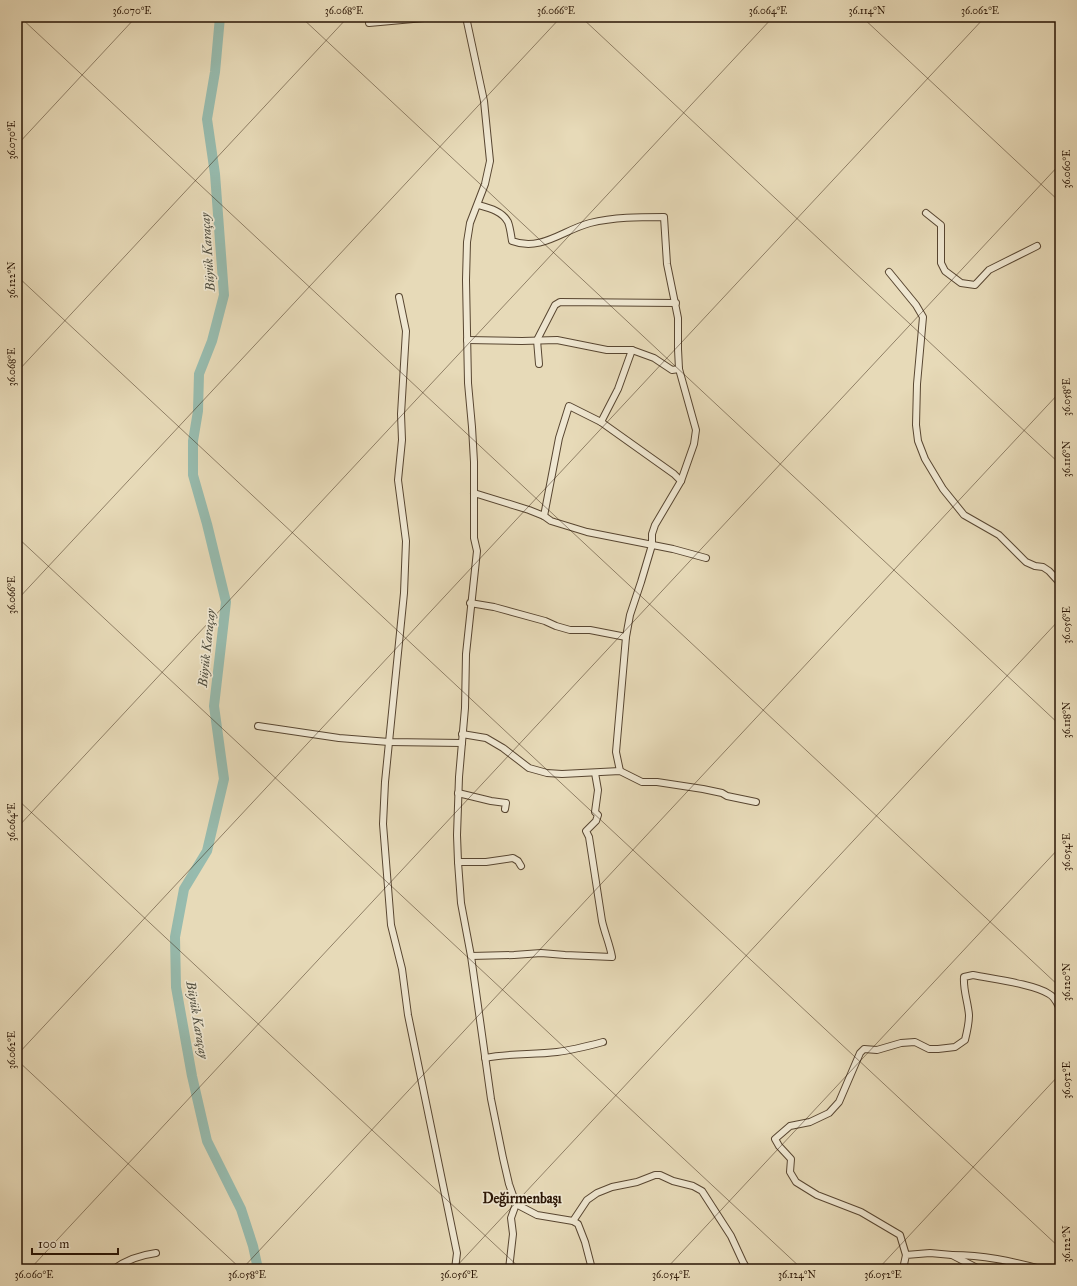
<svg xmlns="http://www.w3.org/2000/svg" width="1077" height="1286" font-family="'IM FELL Great Primer',serif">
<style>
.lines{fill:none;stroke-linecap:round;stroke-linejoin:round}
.river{stroke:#97bbae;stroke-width:10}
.minor-casing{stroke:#584631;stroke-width:8}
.minor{stroke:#efe7d1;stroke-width:6}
.ticks{fill:none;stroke:#291404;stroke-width:1;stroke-opacity:0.45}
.labels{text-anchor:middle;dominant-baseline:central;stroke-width:3.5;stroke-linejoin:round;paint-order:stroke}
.water-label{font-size:13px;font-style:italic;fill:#504e40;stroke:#efe7d1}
.quarter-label{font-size:14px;font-weight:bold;fill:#291404;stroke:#efe7d1}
.neatline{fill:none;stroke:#291404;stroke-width:1.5}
.ticks-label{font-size:10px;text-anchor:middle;fill:#291404}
</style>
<rect width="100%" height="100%" fill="#e7dab8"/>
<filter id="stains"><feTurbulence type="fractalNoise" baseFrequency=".005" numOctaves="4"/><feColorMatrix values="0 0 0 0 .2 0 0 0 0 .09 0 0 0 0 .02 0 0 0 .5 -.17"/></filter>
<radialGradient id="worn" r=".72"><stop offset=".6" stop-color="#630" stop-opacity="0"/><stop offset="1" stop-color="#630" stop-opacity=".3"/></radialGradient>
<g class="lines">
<path class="river" d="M220 17 215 72 207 119 215 174 224 295 212 341 199 374 198 411 193 441V475L207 524 226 602 214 706 224 779 207 851 184 889 175 937 176 987 192 1076 207 1141 241 1209 253 1246 258 1269"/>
<g class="minor-casing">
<g id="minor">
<path d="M466 17 484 101 490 161 485 184 470 223 467 242 466 280 468 383 472 427 474 462V538L477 551 466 654 465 708 459 777 457 835 458 862 461 903 471 956 491 1099 503 1158 509 1184 516 1204 537 1215 573 1221 578 1224 585 1242 592 1269"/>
<path d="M369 23 435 17"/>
<path d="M478 205C489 208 502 211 508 222 510 227 511 235 512 241 541 252 563 230 590 223 614 217 639 217 664 217L667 264 678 318V349L679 369 696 430 694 444 681 481 655 525 652 534V545L641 582 630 615 626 637 616 752 620 771"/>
<path d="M926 213 941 225V263L945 271 961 283 975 285 989 270 1037 246"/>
<path d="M889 272 916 305 923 317 917 384 916 425 918 441 925 459 943 489 964 515 999 535 1026 562 1035 566 1043 567 1049 571 1059 582 1060 588"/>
<path d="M399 297 406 331 401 414 402 440 398 480 406 541 404 593 385 782 383 824 391 925 402 969 408 1015 457 1253 455 1269"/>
<path d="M467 340 522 341 557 340 607 350H632L654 358 672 370 679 369"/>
<path d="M539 364 537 340 555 305 560 302 676 303"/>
<path d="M601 422 618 389 632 350"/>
<path d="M474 493 529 510 544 516 551 521 587 532 673 549 706 558"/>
<path d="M544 516 559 438 569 406 601 422 674 474 681 481"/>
<path d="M470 603 494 607 545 621 556 626 570 630H590L626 637"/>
<path d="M258 726 339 738 389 742 462 743"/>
<path d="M462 734 486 738 503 748 529 768 547 773 562 774 620 771 642 782H657L703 789 722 793 727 796 756 802"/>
<path d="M458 793 491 801 506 803 505 809"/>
<path d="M458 862H486L513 858 518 861 521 866"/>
<path d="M471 956 514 955 541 953 565 955 612 957C610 945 605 934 602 921L589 837 586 831 596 821 598 815 595 812 598 790 595 773"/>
<path d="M485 1058C509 1053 533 1055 557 1052 573 1050 588 1046 603 1042"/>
<path d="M573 1221 587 1200 597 1193 612 1187 637 1182 655 1175H660L673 1181 693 1186 702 1191 731 1236 743 1262 747 1269"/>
<path d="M906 1255 900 1235 861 1212 817 1195 796 1182 790 1172 791 1159 779 1146 775 1139 790 1126 810 1122 829 1113 839 1102 860 1053 864 1049 877 1050 901 1043 915 1042 929 1049H938L955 1047 965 1040C967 1032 969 1024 969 1015 968 1002 963 990 964 977L973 975C992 979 1034 984 1049 994 1055 997 1057 1003 1060 1009"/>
<path d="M952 1255C984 1255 1010 1261 1041 1269"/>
<path d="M114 1269C126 1260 141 1255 156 1253"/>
<path d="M509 1269 513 1234 511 1218 516 1204"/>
<path d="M903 1269 906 1255 930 1253 952 1255 979 1269"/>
</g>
</g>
<use href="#minor" class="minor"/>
</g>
<path class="ticks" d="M20 17 1060 987M301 17 1060 725M581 17 1060 464M862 17 1060 202M17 145 136 17M17 276 1060 1248M17 372 348 17M17 537 802 1269M17 600 561 17M17 799 521 1269M17 828 773 17M17 1055 985 17M17 1060 241 1269M30 1269 1060 164M242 1269 1060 392M454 1269 1060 619M666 1269 1060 847M878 1269 1060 1074"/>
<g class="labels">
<g class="water-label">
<text transform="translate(208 252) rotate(-94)">Büyük Karaçay</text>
<text transform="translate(207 648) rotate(-84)">Büyük Karaçay</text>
<text transform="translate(197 1020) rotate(80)">Büyük Karaçay</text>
</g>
<g class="quarter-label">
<text x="522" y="1198">Değirmenbaşı</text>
</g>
</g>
<rect width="1077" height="1286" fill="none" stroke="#e7dab8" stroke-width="44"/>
<path d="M32 1248v6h86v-6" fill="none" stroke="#291404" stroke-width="2"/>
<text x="38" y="1248" font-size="12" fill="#291404" stroke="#efe7d1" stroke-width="3" paint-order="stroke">100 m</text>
<rect x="22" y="22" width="1033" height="1242" class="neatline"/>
<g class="ticks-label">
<text x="132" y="14">36.070°E</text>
<text x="344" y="14">36.068°E</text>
<text x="556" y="14">36.066°E</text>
<text x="768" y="14">36.064°E</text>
<text x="867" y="14">36.114°N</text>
<text x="980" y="14">36.062°E</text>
<text transform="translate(11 140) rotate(-90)" y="4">36.070°E</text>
<text transform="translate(1066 169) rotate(-90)" y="4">36.060°E</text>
<text transform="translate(11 280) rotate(-90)" y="4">36.122°N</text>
<text transform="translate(11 367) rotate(-90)" y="4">36.068°E</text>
<text transform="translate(1066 397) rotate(-90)" y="4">36.058°E</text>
<text transform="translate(1066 459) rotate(-90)" y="4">36.116°N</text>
<text transform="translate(11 595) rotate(-90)" y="4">36.066°E</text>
<text transform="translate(1066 625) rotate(-90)" y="4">36.056°E</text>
<text transform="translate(1066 720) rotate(-90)" y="4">36.118°N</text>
<text transform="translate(11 822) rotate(-90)" y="4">36.064°E</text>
<text transform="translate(1066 852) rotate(-90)" y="4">36.054°E</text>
<text transform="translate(1066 982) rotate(-90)" y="4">36.120°N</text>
<text transform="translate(11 1050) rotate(-90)" y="4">36.062°E</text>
<text transform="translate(1066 1080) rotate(-90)" y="4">36.052°E</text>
<text transform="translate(1066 1244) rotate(-90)" y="4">36.122°N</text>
<text x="34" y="1278">36.060°E</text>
<text x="247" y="1278">36.058°E</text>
<text x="459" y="1278">36.056°E</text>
<text x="671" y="1278">36.054°E</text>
<text x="797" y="1278">36.124°N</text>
<text x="883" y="1278">36.052°E</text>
</g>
<rect width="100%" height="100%" filter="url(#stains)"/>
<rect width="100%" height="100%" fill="url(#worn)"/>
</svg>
